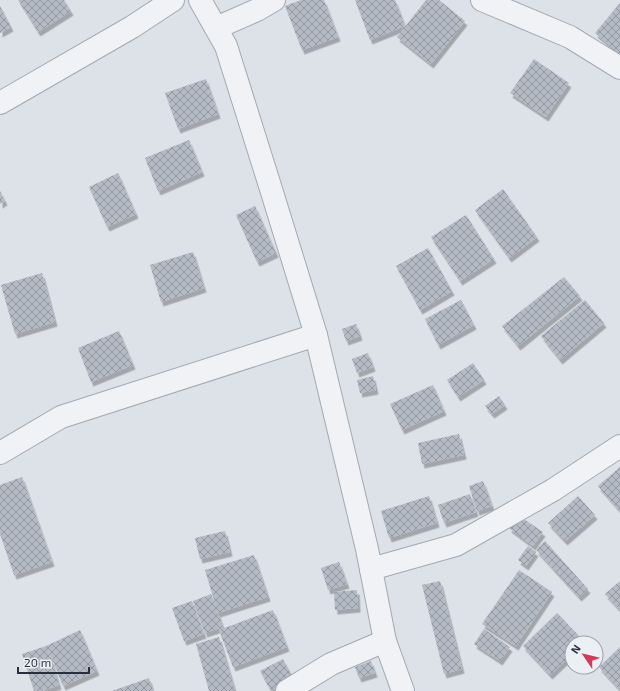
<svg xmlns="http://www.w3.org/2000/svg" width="620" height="691" font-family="'Exo 2',sans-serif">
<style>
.building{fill:url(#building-cross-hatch);filter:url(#shadow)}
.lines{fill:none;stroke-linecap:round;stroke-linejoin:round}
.minor-casing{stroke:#a2a9b2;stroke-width:24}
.minor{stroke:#f0f2f6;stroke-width:22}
</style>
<defs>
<pattern id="building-cross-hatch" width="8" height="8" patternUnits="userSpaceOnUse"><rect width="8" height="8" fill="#b4bbc5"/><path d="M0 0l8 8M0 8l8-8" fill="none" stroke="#9298a1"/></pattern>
<filter id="shadow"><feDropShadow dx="2.5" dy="4.5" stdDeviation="0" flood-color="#0004"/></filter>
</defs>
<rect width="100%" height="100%" fill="#dde2e8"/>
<g class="building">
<path d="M18 0H64L71 11 38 32Z"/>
<path d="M301 0H324L338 37 302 50 285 6Z"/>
<path d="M355 0H395L405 26 370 40Z"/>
<path d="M426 0H439L465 21 431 64 397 37Z"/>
<path d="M620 3V54L595 33Z"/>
<path d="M0 6 11 27 0 33Z"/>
<path d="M534 59 569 83 546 117 510 93Z"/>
<path d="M206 79 218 114 178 129 165 93Z"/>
<path d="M189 140 202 172 158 191 145 158Z"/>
<path d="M118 173 136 214 107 227 89 187Z"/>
<path d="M503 189 537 237 509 258 475 210Z"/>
<path d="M0 191 5 201 0 204Z"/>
<path d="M255 206 276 253 257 262 236 215Z"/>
<path d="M466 215 494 259 460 281 431 237Z"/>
<path d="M428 248 452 291 420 310 396 266Z"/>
<path d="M193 252 204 288 161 302 150 265Z"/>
<path d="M42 273 55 322 15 334 1 285Z"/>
<path d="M564 277 580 296 518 346 502 326Z"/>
<path d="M461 300 474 325 438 345 425 319Z"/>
<path d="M585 300 604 323 560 360 541 336Z"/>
<path d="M356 324 360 336 346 341 342 329Z"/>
<path d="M119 331 133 365 91 382 78 348Z"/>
<path d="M368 353 373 367 357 373 352 359Z"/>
<path d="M473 363 484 380 458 397 447 380Z"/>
<path d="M373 376 376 390 360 393 357 380Z"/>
<path d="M433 385 444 411 402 430 390 404Z"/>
<path d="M499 396 505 405 492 414 485 406Z"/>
<path d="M459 434 464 455 422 464 418 443Z"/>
<path d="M620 467V511L598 486Z"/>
<path d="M22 477 52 562 14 575 0 534V485Z"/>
<path d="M483 481 492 506 477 511 469 486Z"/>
<path d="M470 494 476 512 444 523 438 505Z"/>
<path d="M429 496 437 523 389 538 381 511Z"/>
<path d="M578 496 595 515 565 541 548 523Z"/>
<path d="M518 515 543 532 533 546 509 528Z"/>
<path d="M225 531 230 552 200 559 195 538Z"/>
<path d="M545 541 588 589 579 597 536 550Z"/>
<path d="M528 546 536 552 526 566 518 560Z"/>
<path d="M254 555 268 597 218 613 223 627 205 633 193 601 211 594 216 607 205 570Z"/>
<path d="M339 562 347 584 328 590 321 568Z"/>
<path d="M519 570 552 592 516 646 482 624Z"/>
<path d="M440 581 462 669 444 674 422 585Z"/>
<path d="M620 581V610L605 594Z"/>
<path d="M357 590 358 608 335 610 334 592Z"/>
<path d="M192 601 204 634 184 641 172 608Z"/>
<path d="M273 610 287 647 233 667 219 630Z"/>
<path d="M557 613 585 642 584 643H572V654L550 675 523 646Z"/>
<path d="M484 629 510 647 500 661 474 644Z"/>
<path d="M80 630 97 671 63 686 48 649 59 685 42 691H34L22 654 46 646Z"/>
<path d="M219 637 235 691H209L196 644Z"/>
<path d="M620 647V690L599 667Z"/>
<path d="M283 659 293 678 271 691 260 671Z"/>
<path d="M371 661 375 673 359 678 355 667Z"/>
<path d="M149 678 153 691H112Z"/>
</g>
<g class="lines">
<g class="minor-casing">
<g id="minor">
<path d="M200 0 226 46 271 189 316 335 367 549 385 641 403 691"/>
<path d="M482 0 570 37 620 68"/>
<path d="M216 28 257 10 274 0"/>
<path d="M0 103 132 27 173 0"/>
<path d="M0 453 61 417 316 335"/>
<path d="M371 569 456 545 553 490 620 446"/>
<path d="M287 691 331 664 385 641"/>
</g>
</g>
<use href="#minor" class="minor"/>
</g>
<g transform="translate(584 655) rotate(305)"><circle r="19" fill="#ecf0f5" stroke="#9da3ac"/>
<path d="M0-3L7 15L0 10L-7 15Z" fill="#d43b56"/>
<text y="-6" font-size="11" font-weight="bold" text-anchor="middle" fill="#26303f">N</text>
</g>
<path d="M18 667v6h71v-6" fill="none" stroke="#26303f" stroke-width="2"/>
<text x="24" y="667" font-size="12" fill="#26303f" stroke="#ecf0f5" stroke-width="3" paint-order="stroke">20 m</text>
</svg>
